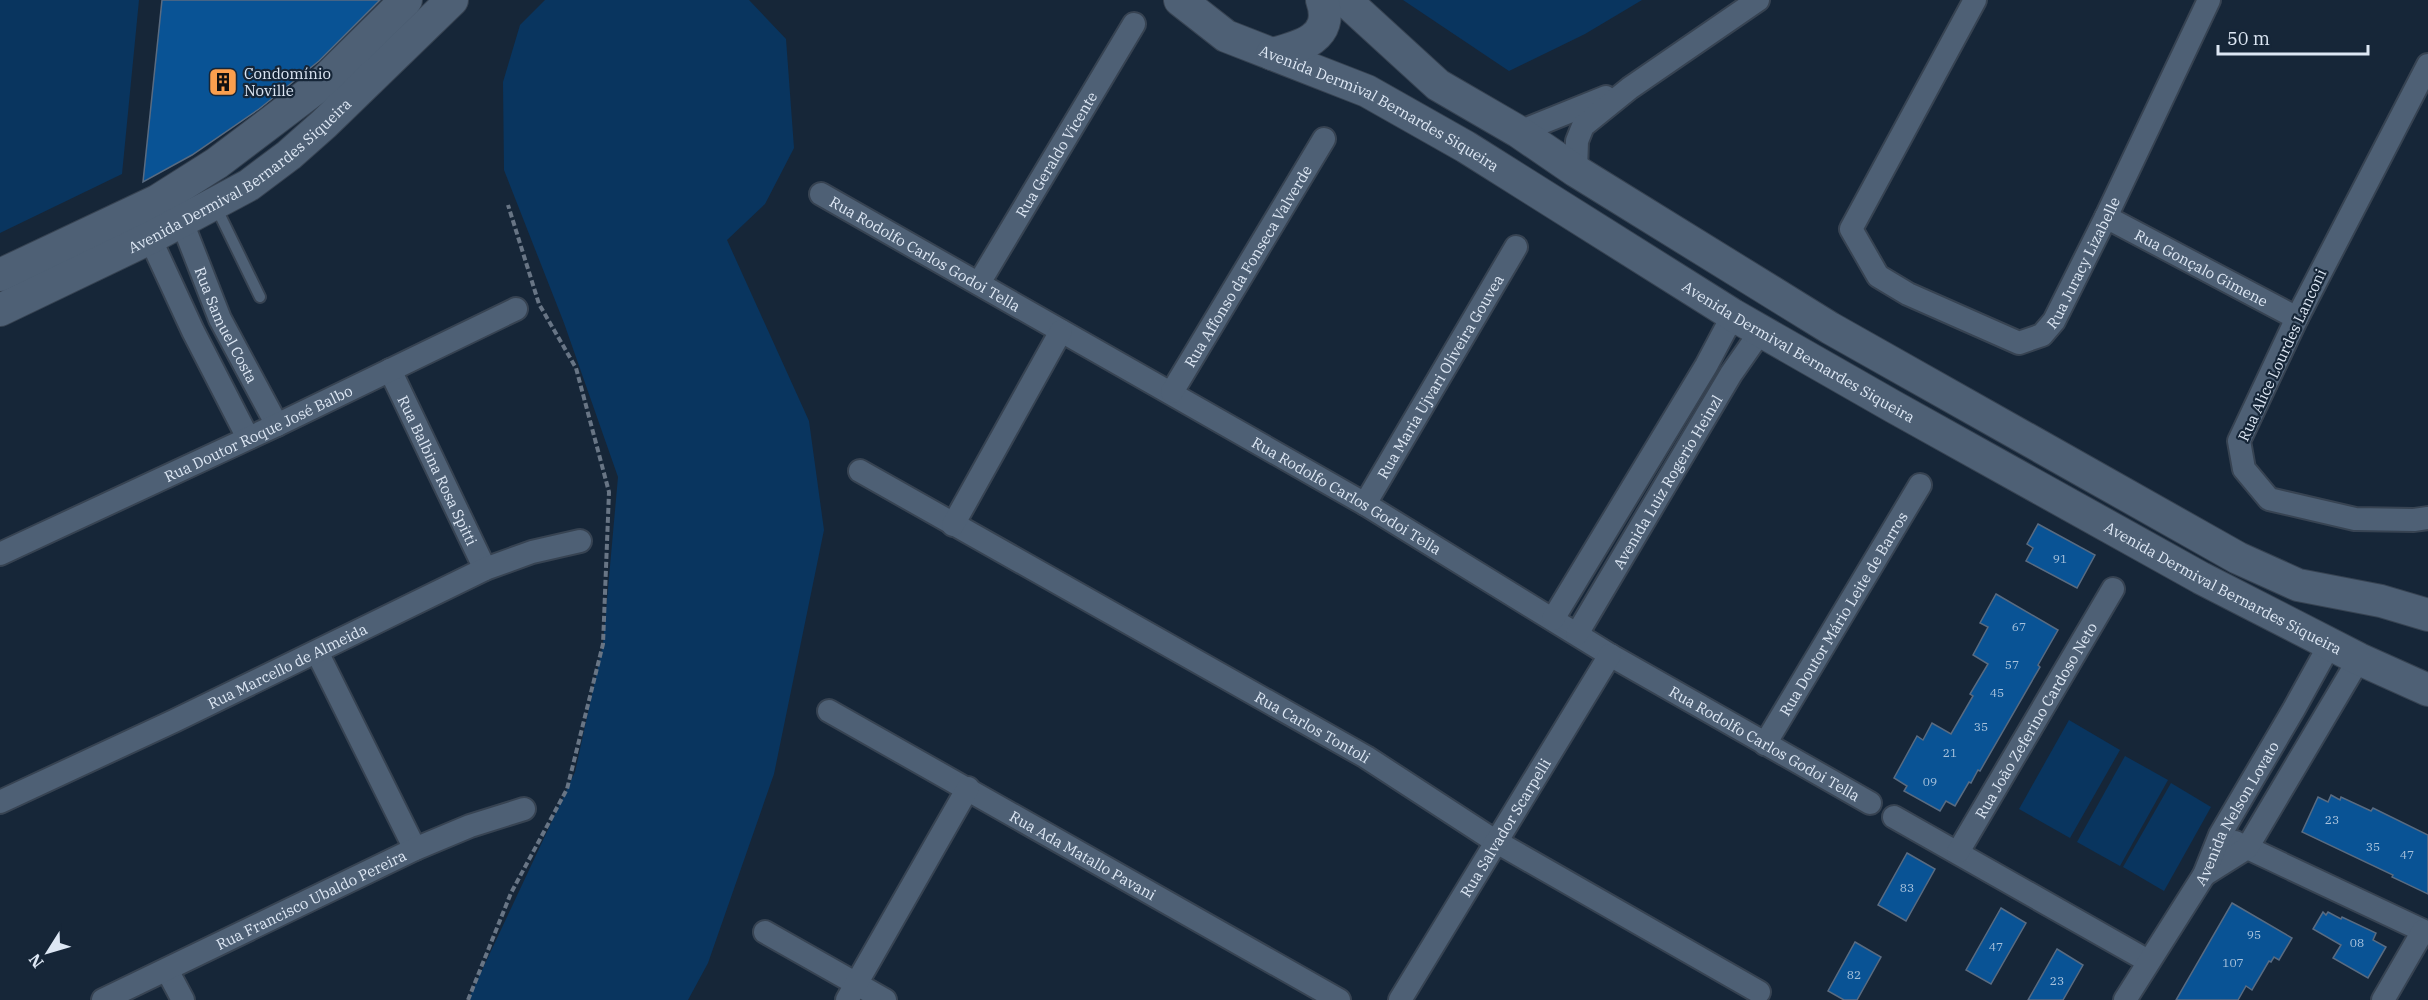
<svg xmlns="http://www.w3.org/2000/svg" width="2428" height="1000" font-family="'IBM Plex Serif',serif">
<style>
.green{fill:#09355f}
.building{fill:#095395;stroke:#596b81;stroke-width:1.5}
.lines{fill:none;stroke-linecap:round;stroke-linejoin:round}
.lane-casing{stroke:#374352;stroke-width:14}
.street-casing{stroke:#374352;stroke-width:26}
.secondary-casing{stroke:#374352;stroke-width:34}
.path{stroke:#687585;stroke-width:4;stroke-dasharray:6 3;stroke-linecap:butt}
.lane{stroke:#4e6075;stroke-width:10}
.street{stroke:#4e6075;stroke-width:22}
.secondary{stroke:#4e6075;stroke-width:32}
.labels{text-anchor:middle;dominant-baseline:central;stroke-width:4.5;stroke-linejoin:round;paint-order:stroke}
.number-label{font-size:12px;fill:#a8c2dc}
.poi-label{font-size:15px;fill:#dde7f4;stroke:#162638;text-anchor:start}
.street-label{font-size:15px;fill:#dde7f4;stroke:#162638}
</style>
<rect width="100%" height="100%" fill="#162638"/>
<g class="green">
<path d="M0 0H139L122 174 0 233Z"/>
<path d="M545 0H749L786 39 794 148 765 204 727 240 809 421 824 530 774 774 708 963 688 1000H468L575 772 603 644 618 477 564 323 504 170 503 82 520 25Z"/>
<path d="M1403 0H1642L1585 34 1509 71Z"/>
<path d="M2069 720 2120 750 2070 838 2019 809Z"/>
<path d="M2125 756 2168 780 2120 866 2077 842Z"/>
<path d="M2171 783 2211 807 2164 891 2123 867Z"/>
</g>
<g class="building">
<path d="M162 0H380L319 61 259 109 192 155 143 182Z"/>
<path d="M2038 524 2095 555 2077 588 2026 561 2033 548 2027 544Z"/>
<path d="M1996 594 2058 630 2038 665 2040 667 1980 771 1978 770 1971 783 1969 782 1955 806 1946 801 1940 811 1904 791 1907 786 1894 778 1917 736 1923 740 1932 723 1951 734 1973 696 1970 694 1988 664 1973 655 1988 627 1980 623Z"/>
<path d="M2331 795 2340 800 2341 797 2371 811 2373 808 2428 835V894L2392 877 2393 875 2302 832 2318 797 2328 802Z"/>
<path d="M1907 853 1935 869 1906 921 1878 905Z"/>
<path d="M2232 903 2292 938 2279 960 2274 957 2271 962 2269 961 2252 990 2246 986 2238 1000H2176Z"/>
<path d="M2001 908 2026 923 1991 984 1966 970Z"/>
<path d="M2323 912 2326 915 2328 912 2341 919 2342 917 2376 933 2373 940 2386 947 2368 978 2333 958 2341 945 2313 929Z"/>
<path d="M1855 942 1881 957 1857 1000H1844L1828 991Z"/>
<path d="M2057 949 2083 965 2063 1000H2028Z"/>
</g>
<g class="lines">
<g class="lane-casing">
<path id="lane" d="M216 207 260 297"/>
</g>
<g class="street-casing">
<g id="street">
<path id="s1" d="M1975 0 1851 229 1878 276 1908 294 2019 343 2042 335 2054 321 2106 217 2209 0"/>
<path d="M2428 65 2297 318 2239 441 2244 469 2269 499 2355 519 2414 520 2428 518"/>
<path d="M1519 132 1606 97"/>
<path d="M1576 171 1577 141 1583 126 1630 88 1758 0"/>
<path id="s2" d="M821 194 1365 504 1610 655 1870 803"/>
<path id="s3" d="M2106 217 2297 318"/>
<path id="s4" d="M182 222 220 319 277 425"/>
<path d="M150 238 193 331 248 438"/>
<path id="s5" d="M979 283 1134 24"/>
<path id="s6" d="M390 370 485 569"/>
<path id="s7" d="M1172 392 1324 139"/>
<path id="s8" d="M860 471 1366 757 1495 841 1759 992"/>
<path id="s9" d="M1365 504 1516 247"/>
<path d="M953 525 1061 331"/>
<path id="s10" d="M0 554 277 425 516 309"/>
<path d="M1553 619 1706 366 1733 315"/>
<path id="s11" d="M1577 634 1731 374 1761 331"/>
<path d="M317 652 415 849"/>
<path id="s12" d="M829 711 1339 1000"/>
<path id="s13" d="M1765 744 1920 485"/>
<path id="s14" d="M0 802 174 721 485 569 532 552 580 541"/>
<path d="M1894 817 2148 961"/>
<path d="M2235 842 2428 933"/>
<path id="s15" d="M1958 852 2113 589"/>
<path d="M2204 875 2247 848 2359 659"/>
<path d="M765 932 885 1000"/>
<path d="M167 970 183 1000"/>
<path id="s16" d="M103 1000 415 849 470 826 524 809"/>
<path d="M847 1000 968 788"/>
<path id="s17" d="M1400 1000 1610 655"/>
<path id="s18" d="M2125 1000 2204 875 2220 835 2294 709 2330 644"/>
<path d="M2383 1000 2423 931"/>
</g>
</g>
<g class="secondary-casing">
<g id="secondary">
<path id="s19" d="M1180 0 1226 36 1367 91 1466 147 1733 315 1894 407 2201 578 2359 659 2428 690"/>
<path d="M1345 0 1438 85 1519 132 1576 171 1830 328 2238 558 2298 585 2381 601 2428 615"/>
<path d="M1272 54C1300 47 1335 38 1322 0"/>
<path d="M0 275 157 201 217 163 320 85 406 0"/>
<path id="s20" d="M0 310 150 238 249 185 289 155 324 124 452 0"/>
</g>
</g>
<path class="path" d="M468 1000 511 893 567 789 603 644 609 492 576 368 539 304 508 205"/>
<use href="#lane" class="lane"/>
<use href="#street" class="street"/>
<use href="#secondary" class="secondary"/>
</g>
<defs>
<g id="building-square" transform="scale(1.5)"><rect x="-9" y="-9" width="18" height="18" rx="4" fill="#fa9f4e" stroke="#162638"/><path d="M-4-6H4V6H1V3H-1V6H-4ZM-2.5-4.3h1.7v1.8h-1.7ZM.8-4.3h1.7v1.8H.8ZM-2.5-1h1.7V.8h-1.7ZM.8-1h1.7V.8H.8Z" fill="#111"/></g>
</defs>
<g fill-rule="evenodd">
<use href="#building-square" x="223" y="82"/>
</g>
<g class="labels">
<g class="number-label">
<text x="2060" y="558">91</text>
<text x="2019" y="626">67</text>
<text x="2012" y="664">57</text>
<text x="1997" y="692">45</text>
<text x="1981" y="726">35</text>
<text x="1950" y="752">21</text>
<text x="1930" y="781">09</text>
<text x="2332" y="819">23</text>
<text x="2373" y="846">35</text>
<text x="2407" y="854">47</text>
<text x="1907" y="887">83</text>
<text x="2254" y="934">95</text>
<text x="2357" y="942">08</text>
<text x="1996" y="946">47</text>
<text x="2233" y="962">107</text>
<text x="1854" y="974">82</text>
<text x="2057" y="980">23</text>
</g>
<g class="poi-label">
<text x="244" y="73">Condomínio<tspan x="244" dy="17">Noville</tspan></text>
</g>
<g class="street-label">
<text stroke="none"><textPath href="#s19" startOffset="228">Avenida Dermival Bernardes Siqueira</textPath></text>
<text stroke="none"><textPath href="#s5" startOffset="150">Rua Geraldo Vicente</textPath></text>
<text stroke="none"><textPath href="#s20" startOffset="276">Avenida Dermival Bernardes Siqueira</textPath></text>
<text stroke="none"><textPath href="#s2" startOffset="120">Rua Rodolfo Carlos Godoi Tella</textPath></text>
<text stroke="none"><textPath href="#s1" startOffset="579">Rua Juracy Lizabelle</textPath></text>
<text stroke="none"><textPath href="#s7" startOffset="147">Rua Affonso da Fonseca Valverde</textPath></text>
<text stroke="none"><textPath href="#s3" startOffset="108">Rua Gonçalo Gimene</textPath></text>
<text stroke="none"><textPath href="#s4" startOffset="112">Rua Samuel Costa</textPath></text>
<text stroke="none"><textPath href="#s19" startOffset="714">Avenida Dermival Bernardes Siqueira</textPath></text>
<text transform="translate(2282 355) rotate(-65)">Rua Alice Lourdes Lanconi</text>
<text stroke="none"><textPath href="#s9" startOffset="148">Rua Maria Ujvari Oliveira Gouvea</textPath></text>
<text stroke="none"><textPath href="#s10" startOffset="285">Rua Doutor Roque José Balbo</textPath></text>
<text stroke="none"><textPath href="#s6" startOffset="111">Rua Balbina Rosa Spitti</textPath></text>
<text stroke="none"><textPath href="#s11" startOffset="177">Avenida Luiz Rogerio Heinzl</textPath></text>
<text stroke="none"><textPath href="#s2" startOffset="606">Rua Rodolfo Carlos Godoi Tella</textPath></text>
<text stroke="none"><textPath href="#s19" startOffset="1200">Avenida Dermival Bernardes Siqueira</textPath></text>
<text stroke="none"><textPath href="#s13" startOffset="152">Rua Doutor Mário Leite de Barros</textPath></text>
<text stroke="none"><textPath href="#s14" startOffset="318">Rua Marcello de Almeida</textPath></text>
<text stroke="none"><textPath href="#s15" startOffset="153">Rua João Zeferino Cardoso Neto</textPath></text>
<text stroke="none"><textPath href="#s8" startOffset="520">Rua Carlos Tontoli</textPath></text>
<text stroke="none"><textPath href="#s2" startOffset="1092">Rua Rodolfo Carlos Godoi Tella</textPath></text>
<text stroke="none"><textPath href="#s18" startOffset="218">Avenida Nelson Lovato</textPath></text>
<text stroke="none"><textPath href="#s17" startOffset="202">Rua Salvador Scarpelli</textPath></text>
<text stroke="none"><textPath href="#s12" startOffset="292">Rua Ada Matallo Pavani</textPath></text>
<text stroke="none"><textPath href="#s16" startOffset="231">Rua Francisco Ubaldo Pereira</textPath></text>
</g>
</g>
<g transform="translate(48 952) rotate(233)" stroke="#162638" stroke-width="4.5" paint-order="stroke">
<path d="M0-4.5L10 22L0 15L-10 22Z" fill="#dde7f4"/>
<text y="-9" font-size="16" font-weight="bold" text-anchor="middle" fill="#dde7f4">N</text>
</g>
<path d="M2218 45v9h150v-9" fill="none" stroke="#dde7f4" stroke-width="3"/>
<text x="2227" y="45" font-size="18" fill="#dde7f4" stroke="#162638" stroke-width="4.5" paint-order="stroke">50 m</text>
</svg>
